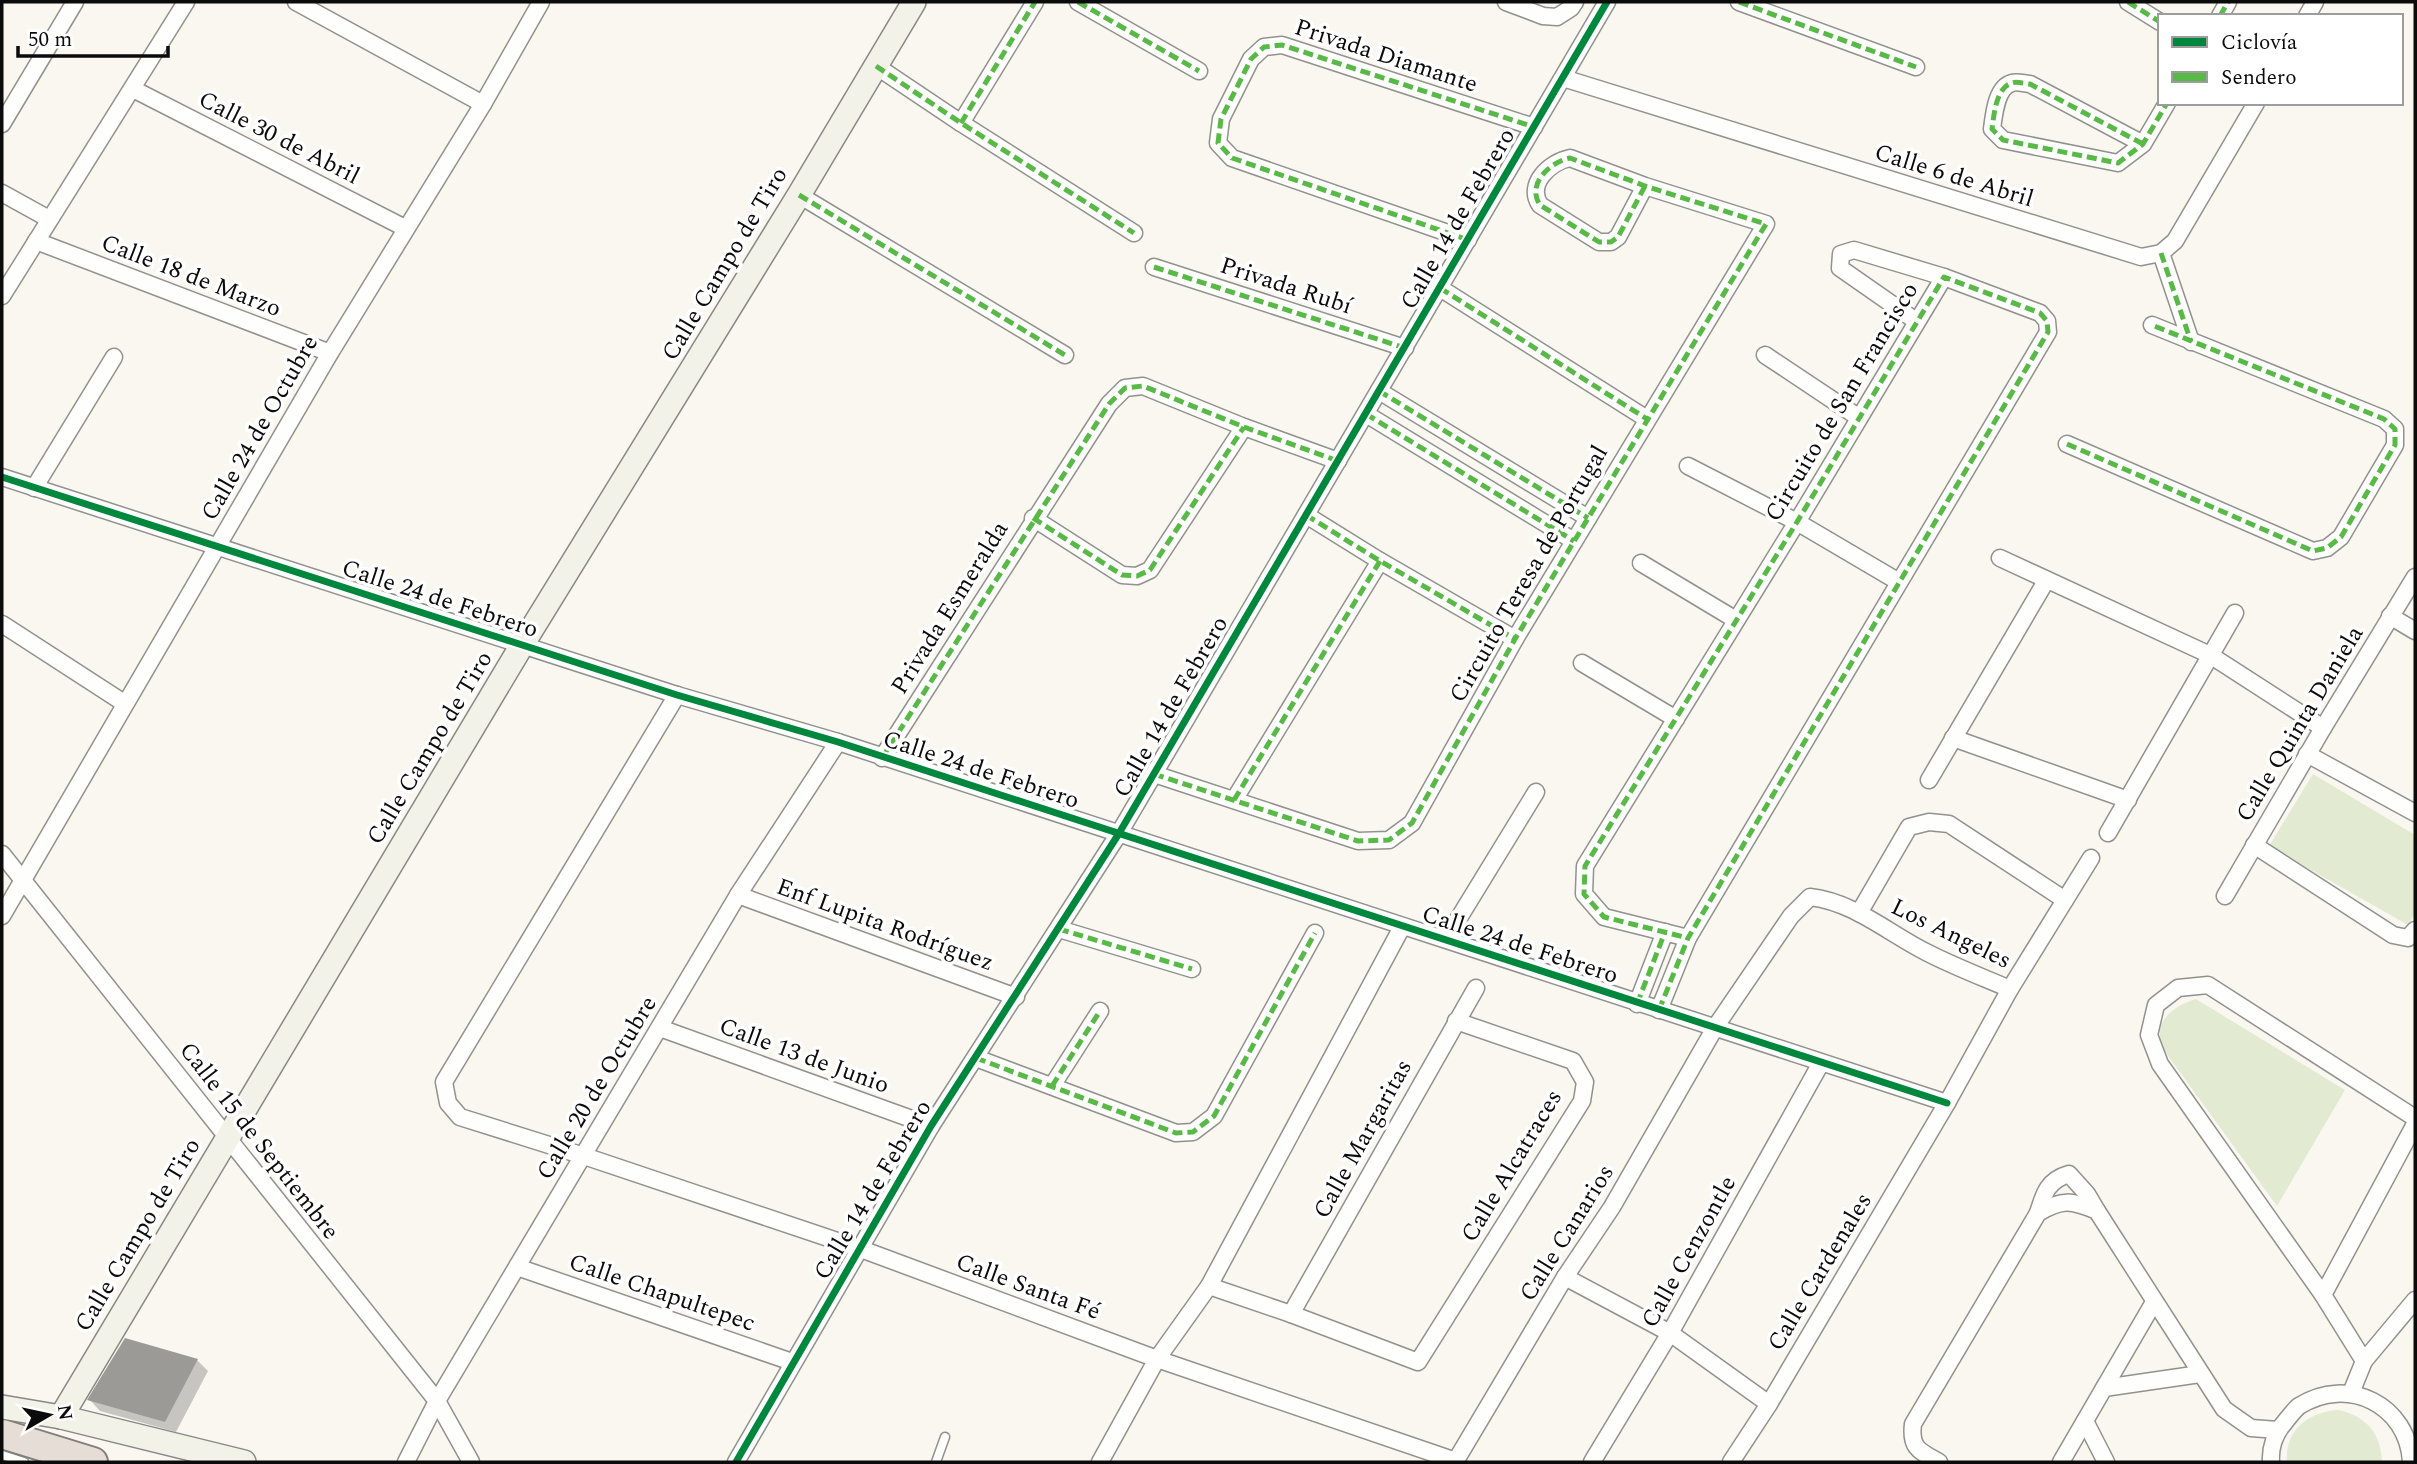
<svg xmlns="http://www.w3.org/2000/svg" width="2417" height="1464" font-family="Spectral,serif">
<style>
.green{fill:#e2ebd2}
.shadow{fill:#0003}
.building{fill:#9c9a96}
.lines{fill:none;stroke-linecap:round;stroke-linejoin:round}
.lane-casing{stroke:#92918e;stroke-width:11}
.street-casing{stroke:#92918e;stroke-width:19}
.secondary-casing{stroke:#898885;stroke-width:26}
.highway-casing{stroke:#7f7f7b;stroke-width:32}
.lane{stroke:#fefefd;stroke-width:8}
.street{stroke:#fefefd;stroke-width:16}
.secondary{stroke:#f3f2e9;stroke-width:23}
.highway{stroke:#e6ded6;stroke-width:28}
.quiet{stroke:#58b947;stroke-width:5;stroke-dasharray:10 5;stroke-linecap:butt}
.cycleway-casing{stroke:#fff;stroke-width:11}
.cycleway{stroke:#00873e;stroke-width:7}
.labels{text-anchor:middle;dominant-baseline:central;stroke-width:7;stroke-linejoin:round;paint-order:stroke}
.street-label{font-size:24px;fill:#0b0b0b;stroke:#fff}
</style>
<rect width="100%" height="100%" fill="#f9f7f0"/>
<g class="green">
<path d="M2313 774 2415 835V913L2408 925 2269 846Z"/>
<path d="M2196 999 2345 1090 2277 1206 2166 1053C2164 1049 2160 1042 2160 1037 2158 1016 2179 1004 2196 999Z"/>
<path d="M2338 1410C2366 1416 2381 1433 2382 1462H2287C2284 1430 2309 1412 2338 1410Z"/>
</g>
<path class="shadow" d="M197 1360 208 1371 176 1432 100 1411 90 1400Z"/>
<path class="building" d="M125 1338 198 1359 165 1422 87 1400Z"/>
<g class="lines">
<g class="lane-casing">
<g id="lane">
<path d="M2 1455 24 1462"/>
<path d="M936 1462 945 1437"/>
</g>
</g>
<g class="street-casing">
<g id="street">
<path d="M296 2 483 104"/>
<path d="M1078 2 1199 71"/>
<path d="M1506 2 1543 16 1557 17 1571 8 1575 2"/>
<path d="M1739 2 1916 67"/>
<path d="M2128 2 2160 22"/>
<path d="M2220 16 2228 2"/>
<path d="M2307 16 2315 2"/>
<path d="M876 66 961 123 1134 233"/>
<path d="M1563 78 2141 257 2161 253 2175 241 2256 103"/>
<path d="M133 89 405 228"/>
<path d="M961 123 1035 2"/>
<path d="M2 124 75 2"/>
<path d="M2143 144 2030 84C2025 84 2017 81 2012 83 1996 87 1994 115 1992 129L2003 140 2118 163 2143 144 2167 103"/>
<path d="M2 193 49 219"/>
<path d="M799 195 1065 355"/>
<path d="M1468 240 1232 158 1218 143 1221 119 1251 59 1264 47 1282 45 1534 127"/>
<path d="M36 241 330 353"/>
<path d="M2161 253 2191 342"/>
<path d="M1154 267 1405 348"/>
<path d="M1440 288 1647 419"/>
<path d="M2 296 186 2"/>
<path d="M1765 355 1858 417"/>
<path d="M1379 391 1588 518"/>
<path d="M1366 414 1574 541"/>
<path d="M2067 444 2313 551 2327 548 2341 537 2395 445V429L2384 419 2152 325"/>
<path d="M1688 466 1797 522 1899 582"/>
<path d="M2 477 677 695 838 742 1947 1103"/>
<path d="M34 488 114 357"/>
<path d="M1306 515 1380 561 1515 639"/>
<path d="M1033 518 1122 575 1137 576 1150 570 1244 427"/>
<path d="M2000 558 2210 655 2323 728"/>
<path d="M1641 563 1736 620"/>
<path d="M2390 616 2415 631"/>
<path d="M2 624 124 703"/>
<path d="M1582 663 1676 719"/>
<path d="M677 695 444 1082 448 1103 460 1117 584 1156 861 1249 1157 1359 1456 1461"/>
<path d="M1953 738 2128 800"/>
<path d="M2307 754 2415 813"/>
<path d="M882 758 1109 404 1125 388 1143 386 1244 427 1338 461"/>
<path d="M1154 774 1358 841 1389 840 1412 823 1515 639 1766 224 1645 186 1570 158C1550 162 1526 184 1540 205L1599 242H1611L1618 237 1645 186"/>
<path d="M1929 780 2046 581"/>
<path d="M1234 800 1380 561"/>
<path d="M2108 833 2235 613"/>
<path d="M2254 845 2393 935 2408 938 2415 930"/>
<path d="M2 854 437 1401 471 1462"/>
<path d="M738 895 1016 997"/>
<path d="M2225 896 2323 728 2415 577"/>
<path d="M1859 913 1909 827 1929 822 1949 824 2065 900"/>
<path d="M2 916 330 353 483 104 541 2"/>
<path d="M1059 929 1192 969"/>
<path d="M1688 938 1604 917 1584 894 1585 866 1797 522 1944 277"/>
<path d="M1446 939 1536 792"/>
<path d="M1637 1004 1665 932"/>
<path d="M1659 1010 1688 938 2048 332 2047 321 2040 313 1944 277 1854 250 1841 254 1840 268 1916 321"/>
<path d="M660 1028 931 1126"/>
<path d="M976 1058 1176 1133 1193 1132 1214 1116 1315 933"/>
<path d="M1052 1086 1100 1011"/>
<path d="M2038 1213C2044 1193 2048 1180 2069 1174L2087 1194 2097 1211"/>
<path d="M517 1267 792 1362"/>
<path d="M1565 1277 1670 1333 1769 1404"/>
<path d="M1209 1286 1291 1314 1418 1362 1582 1101 1585 1082 1573 1061 1456 1021"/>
<path d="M2323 1295 2415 1124"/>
<path d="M1291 1314 1476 988"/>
<path d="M2364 1361 2323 1295 2160 1064 2149 1035 2156 1005 2178 988 2208 985 2415 1118"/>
<path d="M2104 1388 2200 1374"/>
<path d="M2351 1393 2364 1361 2415 1300"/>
<path d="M2085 1421 2106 1462"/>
<path d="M406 1462 437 1401 738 895 838 742"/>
<path d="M736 1462 931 1126 1118 835 1607 2"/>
<path d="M1100 1462 1157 1359 1209 1286 1402 927"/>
<path d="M1455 1462 1565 1277 1612 1207 1716 1026 1791 916 1810 897C1854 902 1888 933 1926 952 1953 966 1982 977 2010 989"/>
<path d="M1592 1462 1670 1333 1821 1063"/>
<path d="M1731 1462 1769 1404 1947 1103 2010 989 2091 858"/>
<path d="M1939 1462C1919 1451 1910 1448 1913 1424L2038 1213C2062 1199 2071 1200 2097 1211L2224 1409 2251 1428 2278 1430"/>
<path d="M2061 1462 2154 1302"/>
<path d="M2271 1462C2270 1448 2275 1433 2285 1422 2289 1417 2294 1410 2299 1406 2348 1375 2408 1405 2411 1462"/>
</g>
</g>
<g class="secondary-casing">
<g id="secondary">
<path d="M2 1407 61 1417 244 1462"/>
<path d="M61 1417 522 645 799 195 914 2"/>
</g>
</g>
<g class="highway-casing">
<path id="highway" d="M2 1434 93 1462"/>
</g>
<use href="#lane" class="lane"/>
<use href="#street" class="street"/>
<use href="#secondary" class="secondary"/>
<use href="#highway" class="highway"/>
<g class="quiet">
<path d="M1078 2 1199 71"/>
<path d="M1739 2 1916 67"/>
<path d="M2128 2 2160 22"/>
<path d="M2220 16 2228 2"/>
<path d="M876 66 961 123 1134 233"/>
<path d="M961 123 1035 2"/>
<path d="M2143 144 2030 84C2025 84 2017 81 2012 83 1996 87 1994 115 1992 129L2003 140 2118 163 2143 144 2167 103"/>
<path d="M799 195 1065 355"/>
<path d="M1468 240 1232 158 1218 143 1221 119 1251 59 1264 47 1282 45 1534 127"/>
<path d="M2161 253 2191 342"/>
<path d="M1154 267 1405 348"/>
<path d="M1440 288 1647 419"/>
<path d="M1379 391 1588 518"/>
<path d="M1366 414 1574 541"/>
<path d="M2067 444 2313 551 2327 548 2341 537 2395 445V429L2384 419 2152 325"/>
<path d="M1306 515 1380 561 1515 639"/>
<path d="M1033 518 1122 575 1137 576 1150 570 1244 427"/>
<path d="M882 758 1109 404 1125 388 1143 386 1244 427 1338 461"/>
<path d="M1154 774 1358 841 1389 840 1412 823 1515 639 1766 224 1645 186 1570 158C1550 162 1526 184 1540 205L1599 242H1611L1618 237 1645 186"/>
<path d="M1234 800 1380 561"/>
<path d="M1059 929 1192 969"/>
<path d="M1637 1004 1665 932"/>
<path d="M1659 1010 1688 938 2048 332 2047 321 2040 313 1944 277 1797 522 1585 866 1584 894 1604 917 1688 938"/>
<path d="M976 1058 1176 1133 1193 1132 1214 1116 1315 933"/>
<path d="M1052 1086 1100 1011"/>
</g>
<g class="cycleway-casing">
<g id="cycleway">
<path d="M2 477 677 695 838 742 1947 1103"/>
<path d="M736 1462 931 1126 1118 835 1607 2"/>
</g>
</g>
<use href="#cycleway" class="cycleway"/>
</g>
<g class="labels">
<g class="street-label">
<text transform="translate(1386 56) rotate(18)">Privada Diamante</text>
<text transform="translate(279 138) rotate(27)">Calle 30 de Abril</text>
<text transform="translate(1954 176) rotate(17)">Calle 6 de Abril</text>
<text transform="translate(1458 219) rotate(-60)">Calle 14 de Febrero</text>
<text transform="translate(725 264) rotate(-59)">Calle Campo de Tiro</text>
<text transform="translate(191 276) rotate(21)">Calle 18 de Marzo</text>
<text transform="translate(1286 286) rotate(18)">Privada Rubí</text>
<text transform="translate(1842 402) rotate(-59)">Circuito de San Francisco</text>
<text transform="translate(260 428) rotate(-60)">Calle 24 de Octubre</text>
<text transform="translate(1529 574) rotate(-60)">Circuito Teresa de Portugal</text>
<text transform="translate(440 599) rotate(18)">Calle 24 de Febrero</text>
<text transform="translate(950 608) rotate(-58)">Privada Esmeralda</text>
<text transform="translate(1171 707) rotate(-60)">Calle 14 de Febrero</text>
<text transform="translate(2300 724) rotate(-59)">Calle Quinta Daniela</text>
<text transform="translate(430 748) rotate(-59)">Calle Campo de Tiro</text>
<text transform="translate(981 770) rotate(18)">Calle 24 de Febrero</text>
<text transform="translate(885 925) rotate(20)">Enf Lupita Rodríguez</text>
<text transform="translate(1951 934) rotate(26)">Los Angeles</text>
<text transform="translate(1520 945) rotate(18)">Calle 24 de Febrero</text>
<text transform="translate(804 1056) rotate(20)">Calle 13 de Junio</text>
<text transform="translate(597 1088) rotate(-59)">Calle 20 de Octubre</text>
<text transform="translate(1363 1139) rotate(-61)">Calle Margaritas</text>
<text transform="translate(259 1141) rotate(52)">Calle 15 de Septiembre</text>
<text transform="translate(1512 1166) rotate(-59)">Calle Alcatraces</text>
<text transform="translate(873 1190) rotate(-59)">Calle 14 de Febrero</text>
<text transform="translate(1567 1233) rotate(-58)">Calle Canarios</text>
<text transform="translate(138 1235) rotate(-59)">Calle Campo de Tiro</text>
<text transform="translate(1689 1252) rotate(-61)">Calle Cenzontle</text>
<text transform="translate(1820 1272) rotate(-59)">Calle Cardenales</text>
<text transform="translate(1028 1287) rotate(20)">Calle Santa Fé</text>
<text transform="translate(662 1293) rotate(19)">Calle Chapultepec</text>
</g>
</g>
<rect width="2417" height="1464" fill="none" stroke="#0b0b0b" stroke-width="7"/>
<rect x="2158" y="14" width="245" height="91" fill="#ffffff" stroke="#9d9d9d" stroke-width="2"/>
<rect x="2172" y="37" width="35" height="10" fill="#00873e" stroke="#9d9d9d" stroke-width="2"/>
<text x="2221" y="49" font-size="21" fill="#0b0b0b">Ciclovía</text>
<rect x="2172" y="72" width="35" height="10" fill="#58b947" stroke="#9d9d9d" stroke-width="2"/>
<text x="2221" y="84" font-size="21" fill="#0b0b0b">Sendero</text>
<g transform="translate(49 1415) rotate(81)" stroke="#ffffff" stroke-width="5" paint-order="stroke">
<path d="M0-5L12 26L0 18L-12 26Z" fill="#0b0b0b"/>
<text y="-10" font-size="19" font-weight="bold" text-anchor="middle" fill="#0b0b0b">N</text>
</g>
<path d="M18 46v10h150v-10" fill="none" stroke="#0b0b0b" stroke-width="3.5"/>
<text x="28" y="46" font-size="21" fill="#0b0b0b" stroke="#ffffff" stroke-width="5" paint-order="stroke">50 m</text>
</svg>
